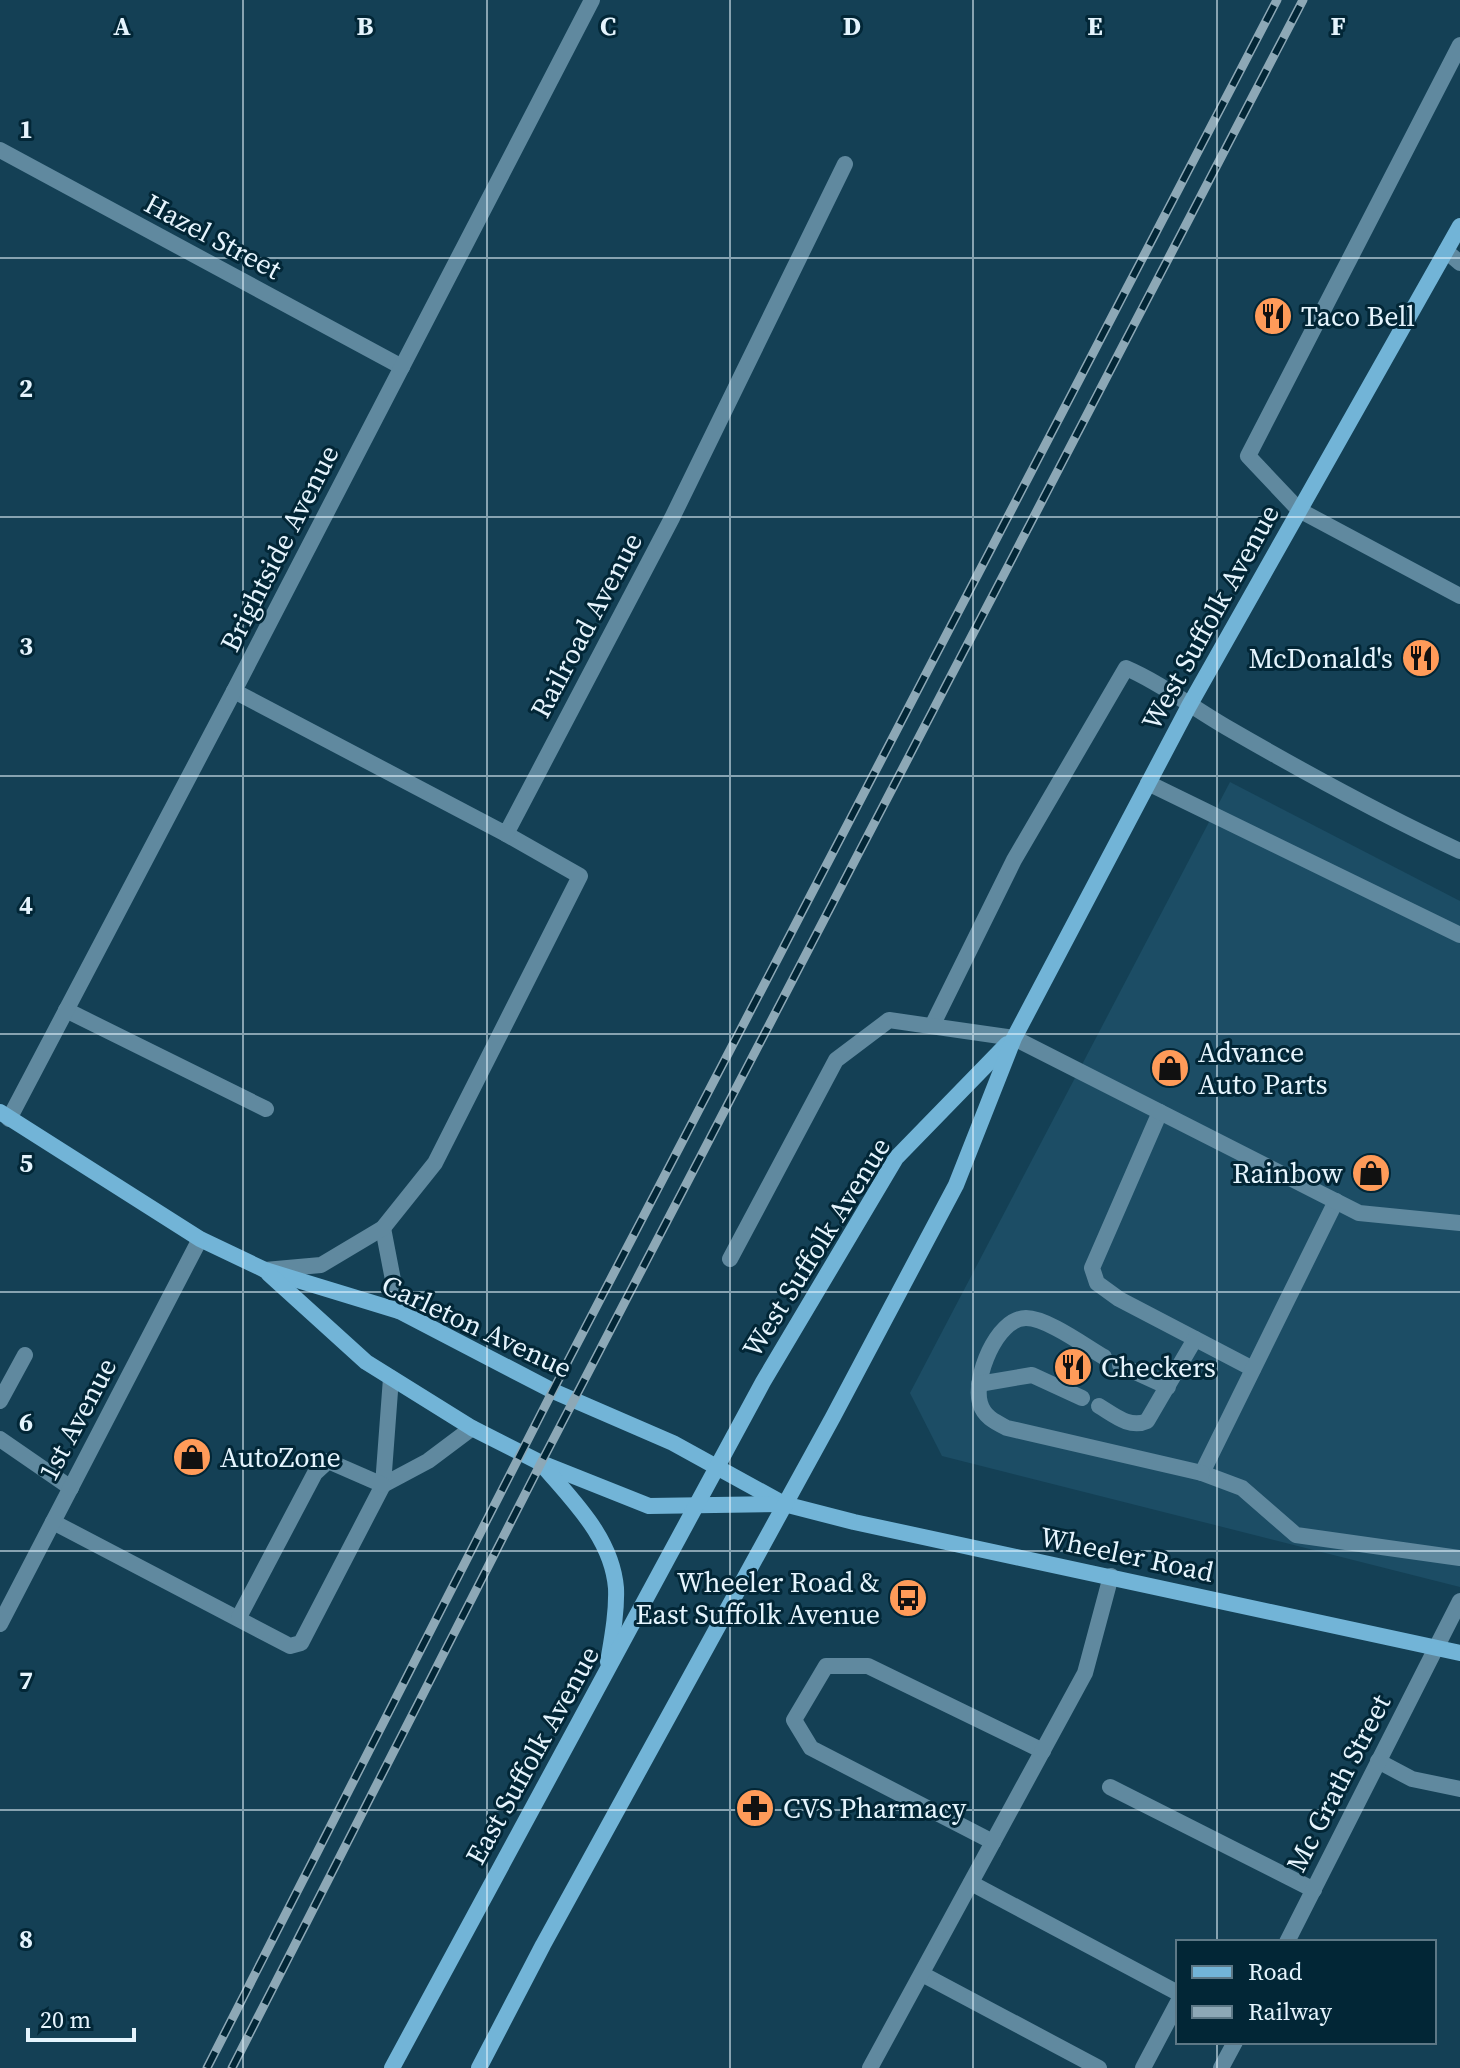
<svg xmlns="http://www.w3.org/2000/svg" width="1460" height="2068" font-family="'Source Serif 4',serif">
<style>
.built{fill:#1c4d65}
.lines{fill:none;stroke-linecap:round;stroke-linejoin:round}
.service{stroke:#60899f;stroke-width:16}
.minor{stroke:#60899f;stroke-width:16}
.secondary{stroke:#72b4d7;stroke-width:16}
.rail-casing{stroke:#8da8b6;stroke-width:9}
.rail{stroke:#022636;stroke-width:6;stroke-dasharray:18;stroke-linecap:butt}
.grid{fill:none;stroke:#e5f4fd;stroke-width:2;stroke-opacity:0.55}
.labels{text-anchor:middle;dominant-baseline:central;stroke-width:6;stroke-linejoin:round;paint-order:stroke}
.street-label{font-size:28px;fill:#e5f4fd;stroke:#022636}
.poi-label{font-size:28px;fill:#e5f4fd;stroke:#022636;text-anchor:start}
.grid-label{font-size:26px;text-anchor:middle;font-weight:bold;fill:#e5f4fd;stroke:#022636;stroke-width:6;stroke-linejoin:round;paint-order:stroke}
</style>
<rect width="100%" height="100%" fill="#144055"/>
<path class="built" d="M1230 782 1460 901V1587L942 1456 910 1393Z"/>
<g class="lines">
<g class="service">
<path d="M1460 45 1248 456 1299 510 1460 596"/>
<path d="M1446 251 1460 263"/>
<path d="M1148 783 1460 935"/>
<path d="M66 1010 266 1109"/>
<path d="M932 1026 1014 860 1126 668C1161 683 1193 708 1226 727 1302 771 1380 814 1460 851"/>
<path d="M1160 1112 1092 1268 1097 1283 1119 1299 1253 1369"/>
<path d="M1336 1201 1202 1473 1242 1488 1296 1535 1460 1558"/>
<path d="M383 1228 399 1311"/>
<path d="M730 1259 836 1060 889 1020 1014 1038 1359 1213 1460 1223"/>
<path d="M265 1270 321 1265 383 1228 435 1163 580 876 506 834"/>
<path d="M1104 1357C1085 1346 1047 1318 1026 1318 996 1318 973 1379 980 1403 984 1417 995 1422 1007 1428L1202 1473"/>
<path d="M1120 1365 1168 1387"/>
<path d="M979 1384 1032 1375 1082 1398"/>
<path d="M0 1401 25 1355"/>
<path d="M1099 1406C1114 1415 1130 1429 1147 1421L1195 1339"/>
<path d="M0 1439 71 1488"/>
<path d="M383 1485 428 1461 472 1428"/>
<path d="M53 1522 290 1646 301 1643 383 1485 391 1378"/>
<path d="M239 1617 315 1473 328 1461 383 1485"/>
<path d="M1436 1648 1460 1601"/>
<path d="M1378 1761 1412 1779 1460 1789"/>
<path d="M1110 1787 1314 1890"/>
<path d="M993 1842 811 1748 794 1720 826 1666H868L1043 1751"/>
<path d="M971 1883 1178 1993"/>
<path d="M922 1974 1099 2068"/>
<path d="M870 2068 1085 1673 1111 1576"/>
<path d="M1143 2068 1178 2002"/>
</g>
<g class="minor">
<path d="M0 150 402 367"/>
<path d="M234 691 506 834 672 518 845 164"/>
<path d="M9 1119 234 691 592 0"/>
<path d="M0 1624 200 1239"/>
<path d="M1287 1942 1436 1648"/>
<path d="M1221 2068 1235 2042"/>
</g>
<g class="secondary">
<path d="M0 1112 200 1239 265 1270 399 1311 553 1391 673 1443 784 1504 854 1522 1460 1653"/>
<path d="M269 1274 366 1362 472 1428 541 1463 649 1506 784 1504"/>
<path d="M545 1468C575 1503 612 1539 616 1588 617 1612 612 1638 608 1662"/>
<path d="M392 2068 763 1382 896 1158 1007 1044"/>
<path d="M479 2068 543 1945 833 1417 956 1185 1014 1038 1189 706 1460 226"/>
</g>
<g class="rail-casing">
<g id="rail">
<path d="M207 2068 567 1363 1277 0"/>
<path d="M232 2068 541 1463 1303 0"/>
</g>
</g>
<use href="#rail" class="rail"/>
</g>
<path class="grid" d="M243 0V2068M487 0V2068M730 0V2068M973 0V2068M1217 0V1942M0 258H1460M0 517H1460M0 776H1460M0 1034H1460M0 1292H1460M0 1551H1460M0 1810H1460M1217 2042V2068"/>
<defs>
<g id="restaurant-disc" transform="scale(2)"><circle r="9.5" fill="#ff9b59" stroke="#022636"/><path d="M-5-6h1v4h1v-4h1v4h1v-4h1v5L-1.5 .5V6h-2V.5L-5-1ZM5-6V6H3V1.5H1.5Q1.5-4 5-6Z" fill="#111"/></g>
<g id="shop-disc" transform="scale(2)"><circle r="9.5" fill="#ff9b59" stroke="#022636"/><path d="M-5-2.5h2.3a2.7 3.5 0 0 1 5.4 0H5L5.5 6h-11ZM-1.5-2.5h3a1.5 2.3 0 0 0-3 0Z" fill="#111"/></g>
<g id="bus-disc" transform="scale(2)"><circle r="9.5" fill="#ff9b59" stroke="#022636"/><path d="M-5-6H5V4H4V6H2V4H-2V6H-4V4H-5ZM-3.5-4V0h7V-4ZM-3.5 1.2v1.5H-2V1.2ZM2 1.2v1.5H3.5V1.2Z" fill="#111"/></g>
<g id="pharmacy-disc" transform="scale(2)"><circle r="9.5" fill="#ff9b59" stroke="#022636"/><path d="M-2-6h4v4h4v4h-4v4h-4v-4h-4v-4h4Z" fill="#111"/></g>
</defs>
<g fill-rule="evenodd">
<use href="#restaurant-disc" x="1273" y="316"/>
<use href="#restaurant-disc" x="1421" y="658"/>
<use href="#shop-disc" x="1170" y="1068"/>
<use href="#shop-disc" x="1371" y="1173"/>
<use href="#restaurant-disc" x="1073" y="1367"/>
<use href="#shop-disc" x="192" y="1457"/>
<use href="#bus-disc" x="908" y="1598"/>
<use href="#pharmacy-disc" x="755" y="1808"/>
</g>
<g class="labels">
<g class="street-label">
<text transform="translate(213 236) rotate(28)">Hazel Street</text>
<text transform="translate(279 548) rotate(-63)">Brightside Avenue</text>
<text transform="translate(1210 617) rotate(-61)">West Suffolk Avenue</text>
<text transform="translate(586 625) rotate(-62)">Railroad Avenue</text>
<text transform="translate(816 1247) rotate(-58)">West Suffolk Avenue</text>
<text transform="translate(477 1326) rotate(25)">Carleton Avenue</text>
<text transform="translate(77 1419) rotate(-62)">1st Avenue</text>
<text transform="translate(1127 1554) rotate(12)">Wheeler Road</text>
<text transform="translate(532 1755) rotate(-61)">East Suffolk Avenue</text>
<text transform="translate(1338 1783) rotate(-63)">Mc Grath Street</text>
</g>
<g class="poi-label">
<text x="1301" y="316">Taco Bell</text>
<text x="1393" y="658" text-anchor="end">McDonald's</text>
<text x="1198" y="1052">Advance<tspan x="1198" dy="32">Auto Parts</tspan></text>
<text x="1343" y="1173" text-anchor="end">Rainbow</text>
<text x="1101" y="1367">Checkers</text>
<text x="220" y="1457">AutoZone</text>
<text x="880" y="1582" text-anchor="end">Wheeler Road &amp;<tspan x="880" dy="32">East Suffolk Avenue</tspan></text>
<text x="783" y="1808">CVS Pharmacy</text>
</g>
</g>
<g class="grid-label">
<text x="122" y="35">A</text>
<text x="365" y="35">B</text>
<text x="608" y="35">C</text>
<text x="852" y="35">D</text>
<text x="1095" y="35">E</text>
<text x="1338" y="35">F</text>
<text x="26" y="138">1</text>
<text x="26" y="397">2</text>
<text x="26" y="655">3</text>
<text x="26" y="914">4</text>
<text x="26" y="1172">5</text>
<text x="26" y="1431">6</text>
<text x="26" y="1689">7</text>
<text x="26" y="1948">8</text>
</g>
<rect x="1176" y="1940" width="260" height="104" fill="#022636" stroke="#5d7886" stroke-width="2"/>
<rect x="1192" y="1966" width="40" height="12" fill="#72b4d7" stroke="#5d7886" stroke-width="2"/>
<text x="1248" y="1980" font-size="24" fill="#e5f4fd">Road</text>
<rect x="1192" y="2006" width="40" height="12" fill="#8da8b6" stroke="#5d7886" stroke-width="2"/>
<text x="1248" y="2020" font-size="24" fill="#e5f4fd">Railway</text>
<path d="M28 2028v12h106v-12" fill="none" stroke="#e5f4fd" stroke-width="4"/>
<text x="40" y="2028" font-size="24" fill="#e5f4fd" stroke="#022636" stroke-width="6" paint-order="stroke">20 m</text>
</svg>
